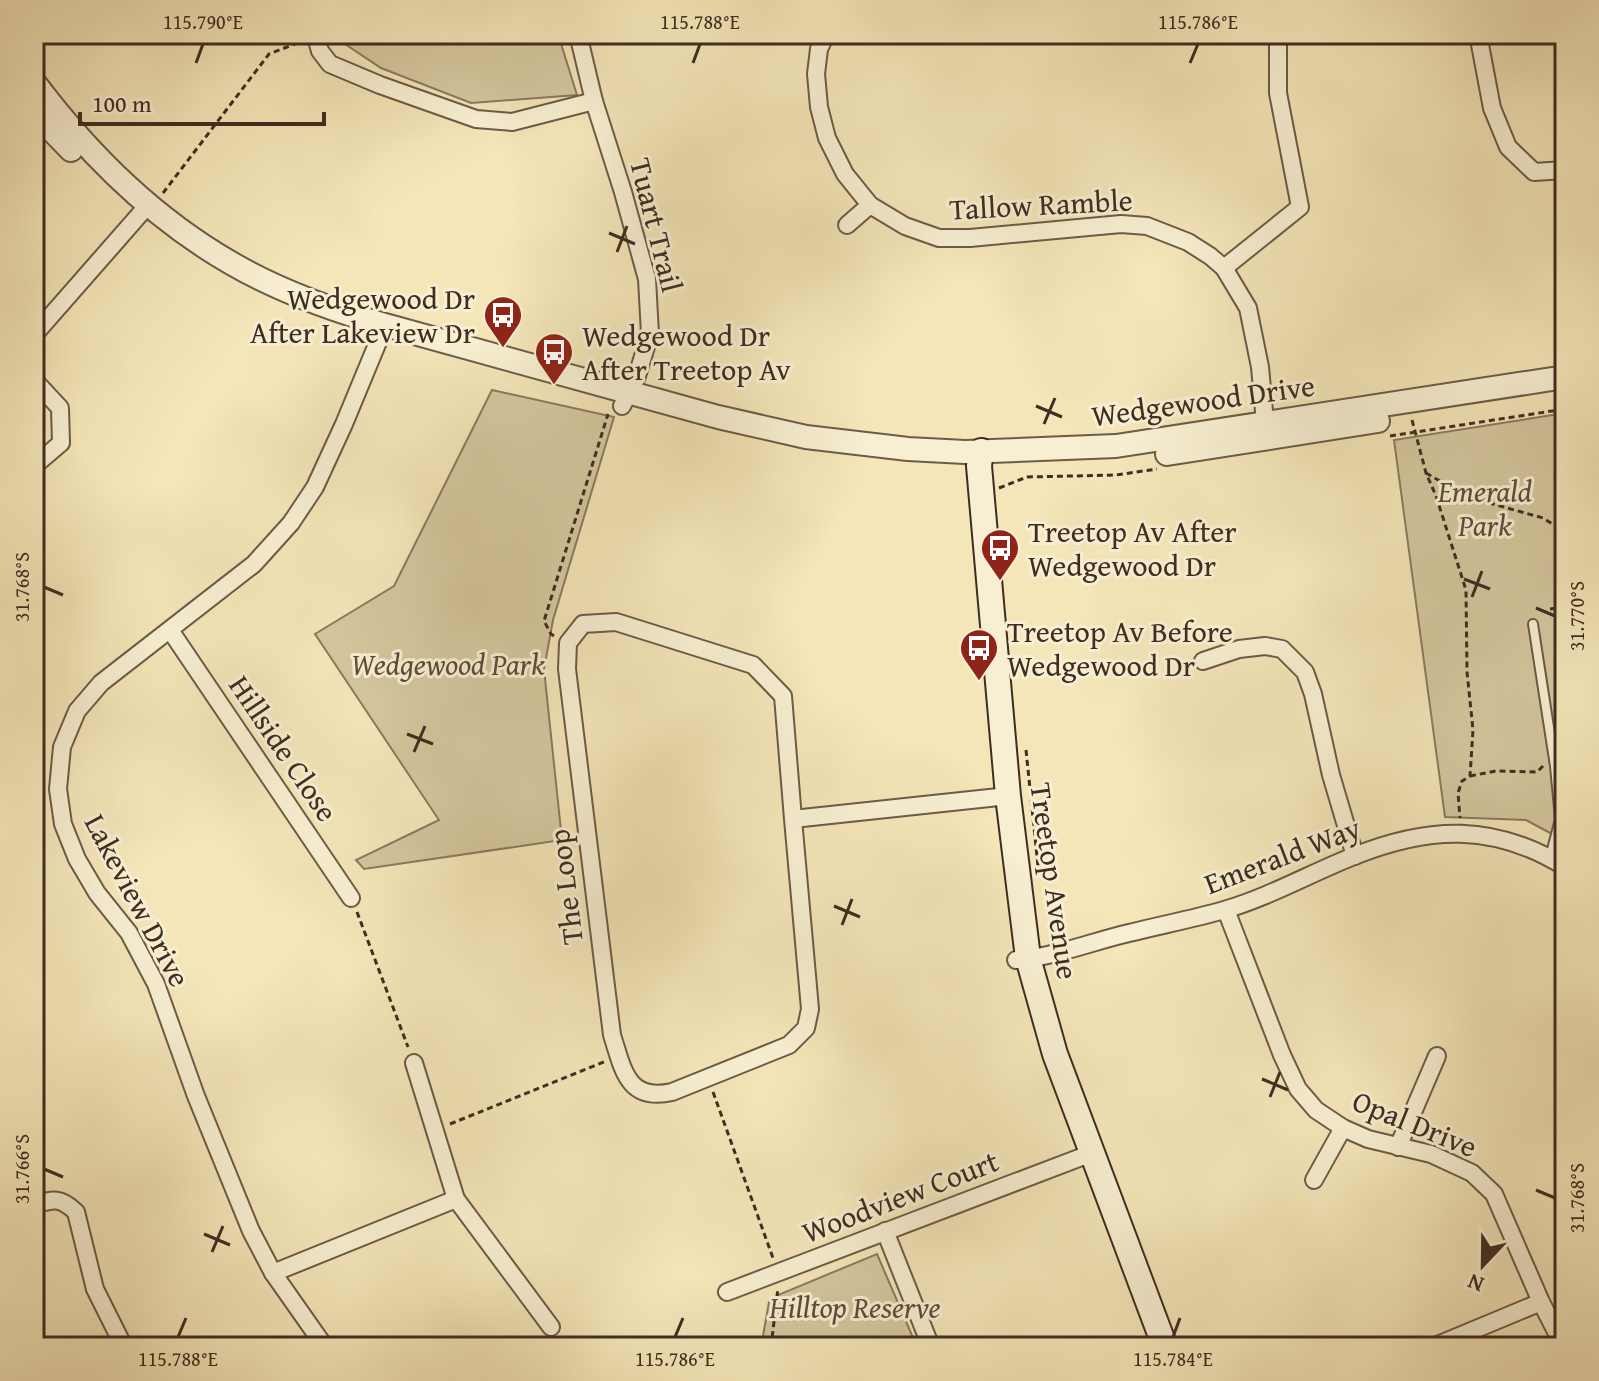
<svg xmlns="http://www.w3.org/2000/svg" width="1599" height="1381" font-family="'Gentium Book Plus',serif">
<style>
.green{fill:#d5c79f;stroke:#8a7a60;stroke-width:2}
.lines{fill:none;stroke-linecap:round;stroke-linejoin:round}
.service-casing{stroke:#6c5b47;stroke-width:12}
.minor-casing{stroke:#6c5b47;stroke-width:20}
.tertiary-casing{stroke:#6c5b47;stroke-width:26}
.secondary-casing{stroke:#3e2d21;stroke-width:28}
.path{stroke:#3e2d21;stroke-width:3;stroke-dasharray:6 4;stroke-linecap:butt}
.service{stroke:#f8efd2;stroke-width:8}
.minor{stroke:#f8efd2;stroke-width:16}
.tertiary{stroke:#f8efd2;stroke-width:22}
.secondary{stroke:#f8efd2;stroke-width:24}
.ticks{fill:none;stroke:#3e2d21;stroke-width:3}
.labels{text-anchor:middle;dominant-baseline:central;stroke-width:6;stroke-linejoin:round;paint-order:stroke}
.street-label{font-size:30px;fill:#3e2d21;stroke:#f8efd2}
.poi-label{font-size:30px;fill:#3e2d21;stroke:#f8efd2;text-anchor:start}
.park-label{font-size:30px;font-style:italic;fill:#5c4c3a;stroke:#f8efd2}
.neatline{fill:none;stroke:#3e2d21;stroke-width:3}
.ticks-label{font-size:20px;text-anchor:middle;fill:#3e2d21}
</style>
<rect width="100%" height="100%" fill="#f4e6b9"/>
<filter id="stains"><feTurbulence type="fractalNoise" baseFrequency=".0025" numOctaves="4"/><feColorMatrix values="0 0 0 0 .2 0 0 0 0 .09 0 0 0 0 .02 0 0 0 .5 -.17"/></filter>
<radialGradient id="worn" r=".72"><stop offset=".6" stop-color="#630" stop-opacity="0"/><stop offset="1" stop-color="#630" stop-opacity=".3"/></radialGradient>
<g class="green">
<path d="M330 34H558L577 95 471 103 381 68Z"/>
<path d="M492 390 614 417 553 620 544 669 562 840 364 869 356 860 439 820 315 634 394 586Z"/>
<path d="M1565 413V841L1526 820 1445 817 1394 440Z"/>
<path d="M34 767 44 768 43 798 34 800Z"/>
<path d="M877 1254 917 1347H761L769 1302 778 1295Z"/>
</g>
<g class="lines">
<g class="service-casing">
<path id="service" d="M1533 624 1555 766 1560 819 1550 857"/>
</g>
<g class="minor-casing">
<g id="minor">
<path d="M315 34 320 51 330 64 380 85 476 119 512 122 594 101"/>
<path d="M578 34 594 101 623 192 647 279 650 334 636 379 622 406"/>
<path d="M826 34 819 49 816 74 819 107 827 138 845 174 870 205 905 226 939 238H970L1121 224 1147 226 1188 242 1210 256 1224 268 1248 308 1260 367 1266 433"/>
<path d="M1478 34 1492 108 1508 147 1534 172 1565 170"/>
<path d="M847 225 870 205"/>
<path d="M1224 268 1300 207 1278 93V34"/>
<path d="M34 335 148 205"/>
<path d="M34 380 60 408 61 443 34 466"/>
<path d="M170 630 351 898"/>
<path d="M1203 661 1239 649 1265 646 1282 649 1305 672 1313 694 1331 775 1355 856"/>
<path d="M793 819 810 1009 806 1028 789 1045 672 1092C627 1102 623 1069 612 1035L567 669 568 643 583 624 616 622 753 665 783 696 793 819 1008 796"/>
<path d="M1226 910 1282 1055 1298 1089 1316 1110 1343 1128 1368 1139 1431 1154 1472 1173 1494 1194 1541 1302 1564 1347"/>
<path d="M1016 960C1028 958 1041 957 1052 954 1078 948 1103 939 1129 933 1161 925 1193 919 1224 910 1269 897 1311 873 1354 856 1429 826 1494 823 1565 867"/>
<path d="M414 1063 456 1199 551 1327"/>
<path d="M1398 1147 1437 1056"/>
<path d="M1314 1180 1343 1128"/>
<path d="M34 1205C54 1199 60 1197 76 1212L95 1289 124 1347"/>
<path d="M885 1231 931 1347"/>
<path d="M273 1273 456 1199"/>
<path d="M727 1292 1092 1153"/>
<path d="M325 1347 273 1273 251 1231 196 1096 156 984 129 933 97 893 77 859 63 824 58 789 62 747 77 711 101 683 254 564 291 523 315 487 344 424 385 325"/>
<path d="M1433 1347 1541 1302"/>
</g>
</g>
<g class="tertiary-casing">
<g id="tertiary">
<path d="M34 82C88 154 153 218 231 263 279 291 332 310 385 325L718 417 806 437 908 449 965 452 1116 446 1565 377"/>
<path d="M34 112 71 150"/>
<path d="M1167 454 1378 421"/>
</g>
</g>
<g class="secondary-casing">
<path id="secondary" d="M981 451 979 466 1008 796 1028 958 1055 1054 1165 1347"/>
</g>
<g class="path">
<path d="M163 193 269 54 300 42"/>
<path d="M1412 420 1426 473 1436 496 1466 590 1467 672 1473 730 1470 776 1462 781 1458 793 1460 818"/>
<path d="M1390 436 1565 409"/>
<path d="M1426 473 1468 497 1543 518 1565 532"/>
<path d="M999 488 1027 477 1116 475 1157 469"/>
<path d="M1550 609 1565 607"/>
<path d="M554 636 551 634 544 621 608 414"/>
<path d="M1026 750 1038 866"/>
<path d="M1470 776 1496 771 1537 772 1543 766"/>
<path d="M34 794 42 793"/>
<path d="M357 912 408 1047"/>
<path d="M713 1092 773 1258"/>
<path d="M450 1124 606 1061"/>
<path d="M771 1347 778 1288"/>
</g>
<use href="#service" class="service"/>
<use href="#minor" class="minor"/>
<use href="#tertiary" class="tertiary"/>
<use href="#secondary" class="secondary"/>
</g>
<path class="ticks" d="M196 63 203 44M693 63 700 44M1190 63 1198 44M609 233 635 244M617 252 627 226M1036 406 1062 417M1044 424 1055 398M1464 579 1490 589M44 587 63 595M1472 597 1482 571M1536 608 1555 616M407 734 433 744M414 752 425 726M834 906 860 917M842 925 852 899M1262 1079 1288 1090M1270 1097 1280 1072M44 1169 63 1177M1536 1190 1555 1198M204 1234 230 1245M212 1252 223 1226M178 1337 186 1318M675 1337 683 1318M1173 1337 1180 1318"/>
<defs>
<g id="bus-pin" transform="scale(2)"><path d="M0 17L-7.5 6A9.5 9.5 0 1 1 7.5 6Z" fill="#8f2418" stroke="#f8efd2"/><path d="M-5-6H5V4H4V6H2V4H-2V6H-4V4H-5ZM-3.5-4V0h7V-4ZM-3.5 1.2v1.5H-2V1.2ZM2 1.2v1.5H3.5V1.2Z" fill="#fff"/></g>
</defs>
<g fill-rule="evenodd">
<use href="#bus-pin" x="503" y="315"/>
<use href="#bus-pin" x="554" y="352"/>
<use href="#bus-pin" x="1000" y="548"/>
<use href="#bus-pin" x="979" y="648"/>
</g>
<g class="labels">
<g class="street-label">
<text transform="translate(1041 204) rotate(-3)">Tallow Ramble</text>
<text transform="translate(657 225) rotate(76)">Tuart Trail</text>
<text transform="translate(1203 400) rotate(-8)">Wedgewood Drive</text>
<text transform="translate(284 748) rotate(56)">Hillside Close</text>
<text transform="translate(1282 855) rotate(-21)">Emerald Way</text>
<text transform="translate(1055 881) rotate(82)">Treetop Avenue</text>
<text transform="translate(565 887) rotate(-97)">The Loop</text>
<text transform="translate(138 900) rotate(62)">Lakeview Drive</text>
<text transform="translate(1415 1123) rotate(22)">Opal Drive</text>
<text transform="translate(900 1196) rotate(-21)">Woodview Court</text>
</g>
<g class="poi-label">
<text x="475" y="298" text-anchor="end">Wedgewood Dr<tspan x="475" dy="34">After Lakeview Dr</tspan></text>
<text x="582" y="335">Wedgewood Dr<tspan x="582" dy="34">After Treetop Av</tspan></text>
<text x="1028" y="531">Treetop Av After<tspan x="1028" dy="34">Wedgewood Dr</tspan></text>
<text x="1007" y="631">Treetop Av Before<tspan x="1007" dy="34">Wedgewood Dr</tspan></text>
</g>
<g class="park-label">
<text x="1485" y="491">Emerald<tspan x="1485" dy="34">Park</tspan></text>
<text x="448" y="664">Wedgewood Park</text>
<text x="855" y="1307">Hilltop Reserve</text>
</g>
</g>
<rect width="1599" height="1381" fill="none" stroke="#f4e6b9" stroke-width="88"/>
<g transform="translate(1483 1265) rotate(202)" stroke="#f8efd2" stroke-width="6" paint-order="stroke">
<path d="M0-6L14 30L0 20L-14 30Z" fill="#3e2d21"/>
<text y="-12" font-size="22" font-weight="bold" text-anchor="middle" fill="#3e2d21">N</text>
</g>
<path d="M80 112v12h244v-12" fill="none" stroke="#3e2d21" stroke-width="4"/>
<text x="92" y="112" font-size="24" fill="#3e2d21" stroke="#f8efd2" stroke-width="6" paint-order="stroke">100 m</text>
<rect x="44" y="44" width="1511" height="1293" class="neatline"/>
<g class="ticks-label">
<text x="203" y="29">115.790°E</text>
<text x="700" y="29">115.788°E</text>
<text x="1198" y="29">115.786°E</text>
<text transform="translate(22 587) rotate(-90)" y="7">31.768°S</text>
<text transform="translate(1577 616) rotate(-90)" y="7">31.770°S</text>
<text transform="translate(22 1169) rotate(-90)" y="7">31.766°S</text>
<text transform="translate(1577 1198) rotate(-90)" y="7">31.768°S</text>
<text x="178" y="1366">115.788°E</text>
<text x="675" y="1366">115.786°E</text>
<text x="1173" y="1366">115.784°E</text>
</g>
<rect width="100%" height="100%" filter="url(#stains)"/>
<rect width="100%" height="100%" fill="url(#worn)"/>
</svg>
